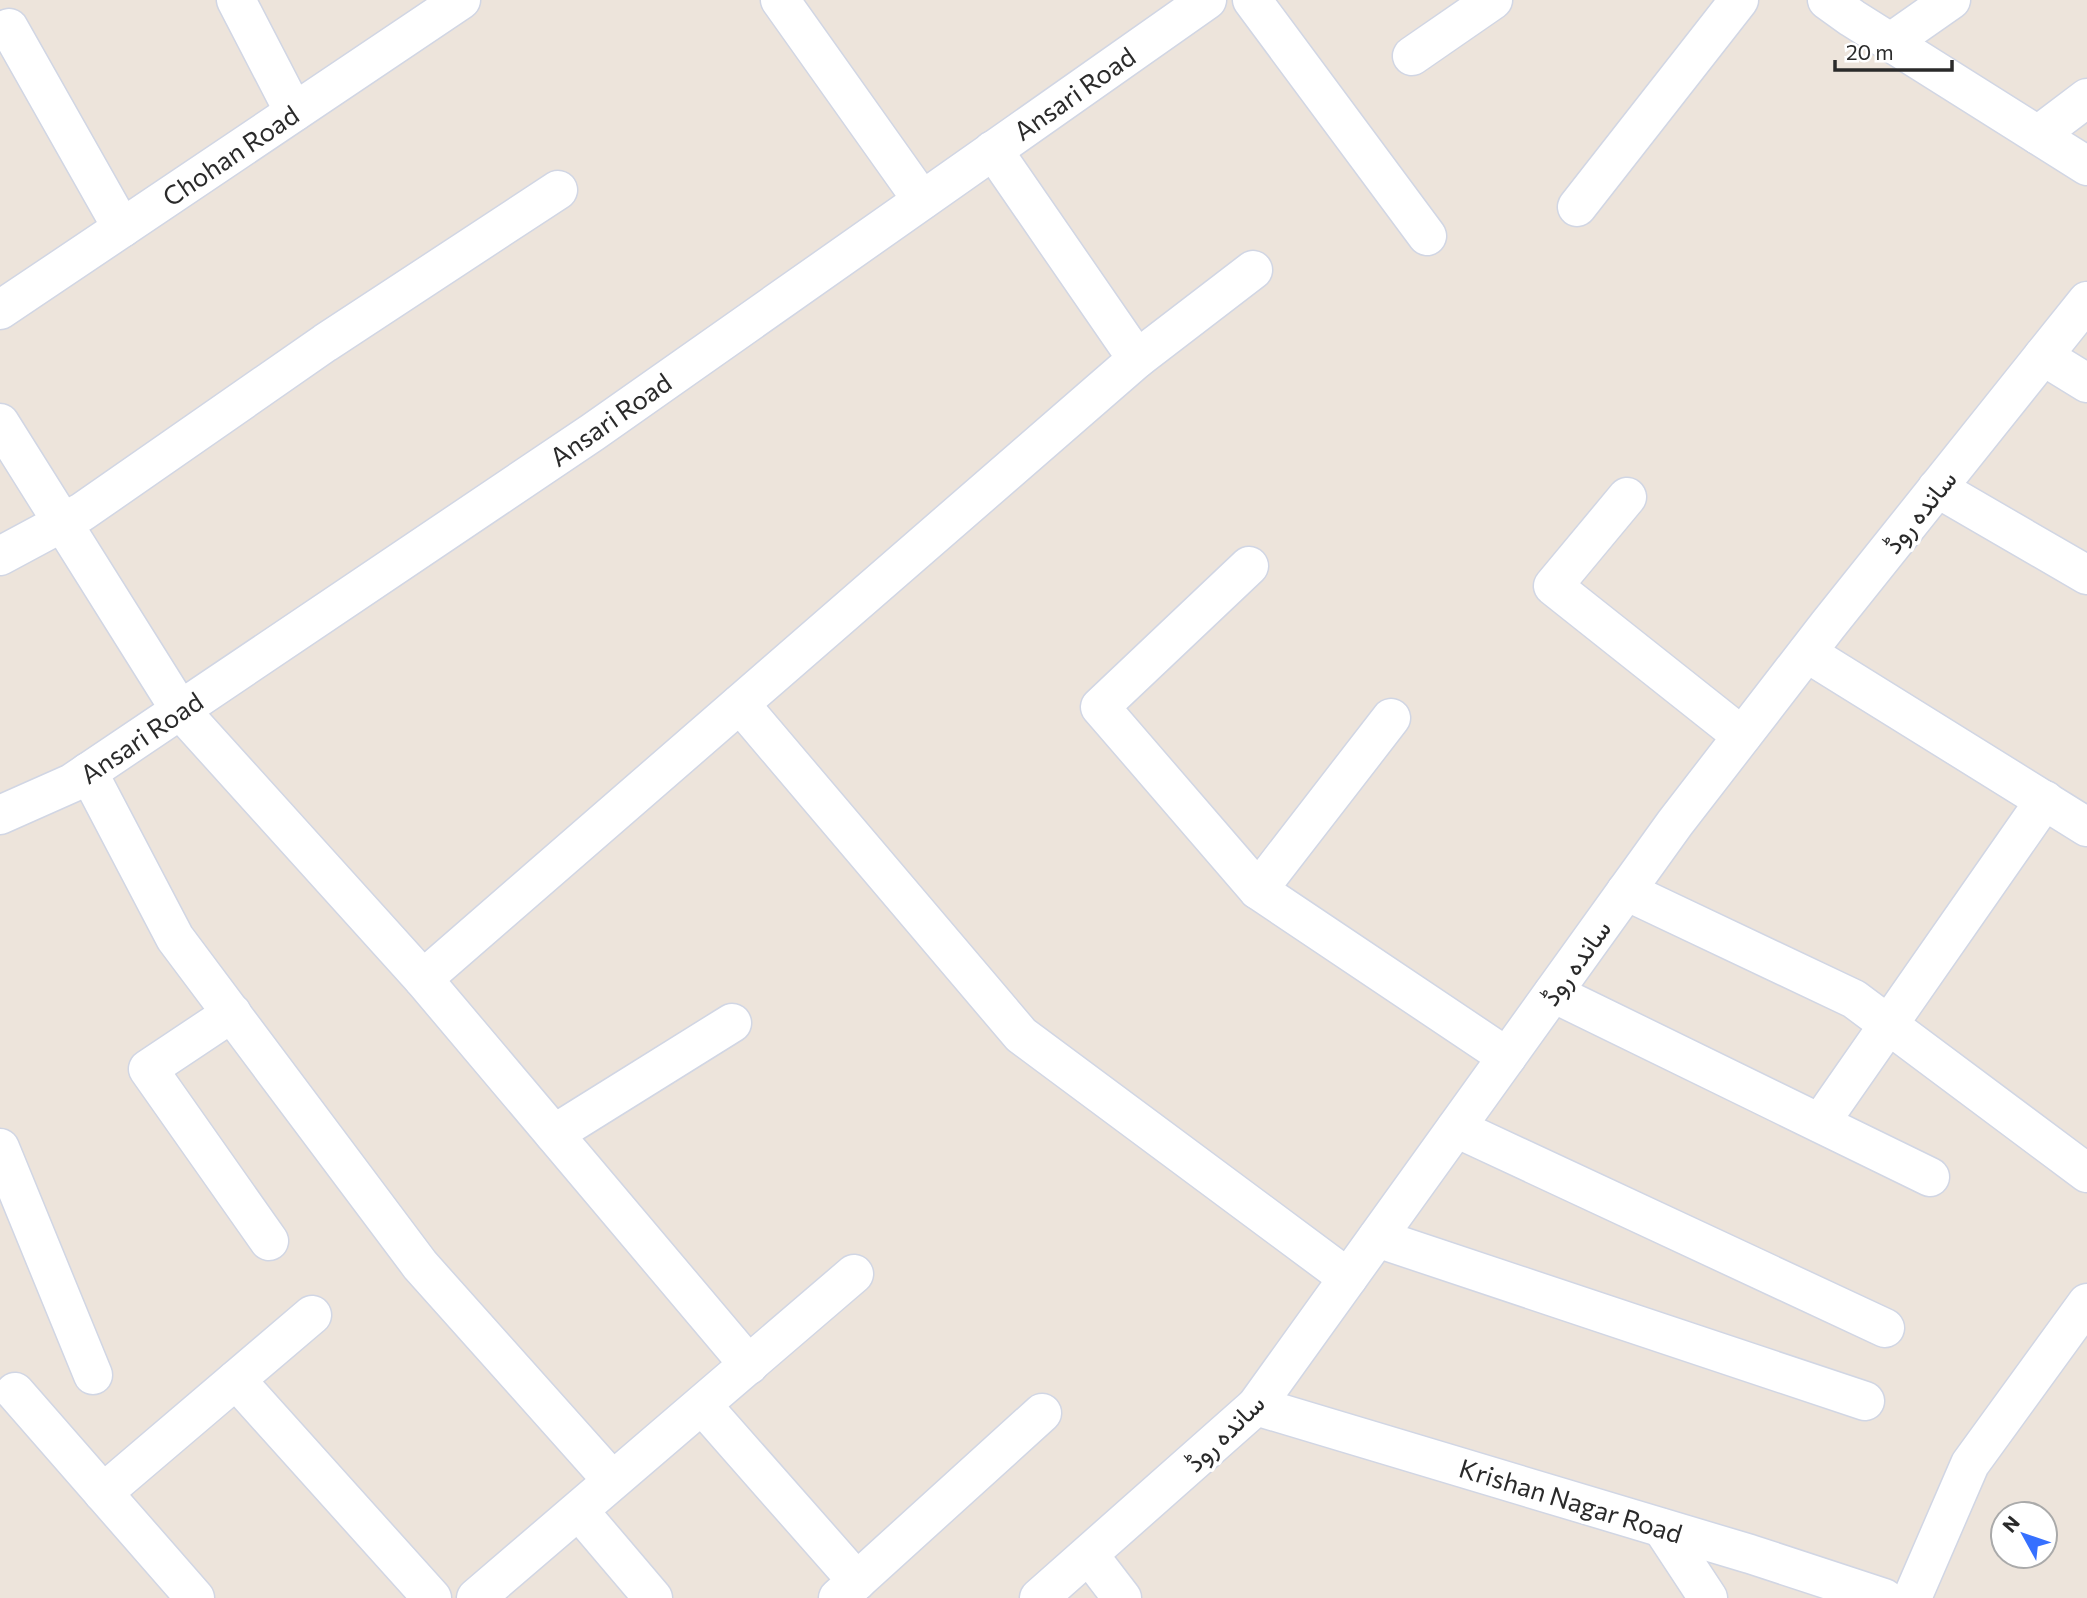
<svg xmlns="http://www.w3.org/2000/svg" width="2087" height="1598" font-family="Commissioner,Vazirmatn,sans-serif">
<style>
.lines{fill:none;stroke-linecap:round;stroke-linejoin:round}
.street-casing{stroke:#d1d6e4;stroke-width:41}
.secondary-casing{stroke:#d1d6e4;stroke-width:41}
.street{stroke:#fff;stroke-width:38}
.secondary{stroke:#fff;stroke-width:38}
.labels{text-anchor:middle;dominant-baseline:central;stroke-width:7;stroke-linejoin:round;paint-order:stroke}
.street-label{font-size:26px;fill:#2a2a2a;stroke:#fff}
</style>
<rect width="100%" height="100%" fill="#ede4db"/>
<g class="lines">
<g class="street-casing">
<g id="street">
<path d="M236 0 294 112"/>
<path d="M780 0 922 200"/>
<path d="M1252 0 1427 236"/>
<path d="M9 28 122 228"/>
<path d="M1891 42 1951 0"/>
<path d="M1412 56 1493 0"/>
<path d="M2038 135 2087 98"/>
<path d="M1577 207 1739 0"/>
<path d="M2043 356 2087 383"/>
<path d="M1137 359 1253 270"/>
<path d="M0 423 180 710 423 979 749 1365"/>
<path d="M1937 488 2087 575"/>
<path d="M1627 497 1553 586 1742 736"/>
<path d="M0 556 82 512 325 343 558 190"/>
<path d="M1249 566 1100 707 1258 890 1507 1057"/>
<path d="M1807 653 2087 827"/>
<path d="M740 704 1021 1035 1348 1278"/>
<path d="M88 772 175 938 420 1265 612 1480"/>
<path d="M1258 890 1391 718"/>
<path d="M1626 891 1854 999 2087 1173"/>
<path d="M423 979 1137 359 993 150"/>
<path d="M1553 993 1930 1177"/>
<path d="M232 1013 148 1069 269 1241"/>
<path d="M1820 1123 2045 800"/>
<path d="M1456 1128 1885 1328"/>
<path d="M554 1134 732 1023"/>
<path d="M0 1148 93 1375"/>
<path d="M1377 1238 1865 1401"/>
<path d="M236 1380 432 1598"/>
<path d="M15 1392 195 1598"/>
<path d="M702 1405 857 1581"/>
<path d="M103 1493 312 1315"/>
<path d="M579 1511 653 1598"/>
<path d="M1662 1528 1708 1598"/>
<path d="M1089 1555 1122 1598"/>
<path d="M476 1598 854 1274"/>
<path d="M838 1598 1042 1413"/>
<path d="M1912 1598 1970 1464 2087 1303"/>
</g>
</g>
<g class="secondary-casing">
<g id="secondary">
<path d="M1827 0 1852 18 2087 166"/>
<path d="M0 310 461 0"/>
<path d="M0 815 72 783 593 432 1207 0"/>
<path d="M1256 1406 1750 1554 1884 1598"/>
<path d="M1039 1598 1256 1406 1675 823 1828 625 2087 301"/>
</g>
</g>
<use href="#street" class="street"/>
<use href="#secondary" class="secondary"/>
</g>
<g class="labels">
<g class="street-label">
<text transform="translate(1074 93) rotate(-35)">Ansari Road</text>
<text transform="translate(230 155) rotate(-34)">Chohan Road</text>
<text transform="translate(610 419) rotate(-35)">Ansari Road</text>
<text transform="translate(1919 511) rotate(-51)">ساندہ روڈ</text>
<text transform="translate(141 737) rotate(-34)">Ansari Road</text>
<text transform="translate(1575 962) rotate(-54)">ساندہ روڈ</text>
<text transform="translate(1224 1432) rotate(-44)">ساندہ روڈ</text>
<text transform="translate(1571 1500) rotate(17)">Krishan Nagar Road</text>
</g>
</g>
<g transform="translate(2024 1535) rotate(310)"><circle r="33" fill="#ffffff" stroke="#aaaaaa" stroke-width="2"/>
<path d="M0-5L12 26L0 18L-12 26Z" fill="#3670ff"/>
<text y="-10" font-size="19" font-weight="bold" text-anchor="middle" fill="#2a2a2a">N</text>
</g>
<path d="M1835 60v10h117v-10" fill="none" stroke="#2a2a2a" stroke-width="3.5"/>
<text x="1846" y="60" font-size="21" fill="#2a2a2a" stroke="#ffffff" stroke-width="5" paint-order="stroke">20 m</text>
</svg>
